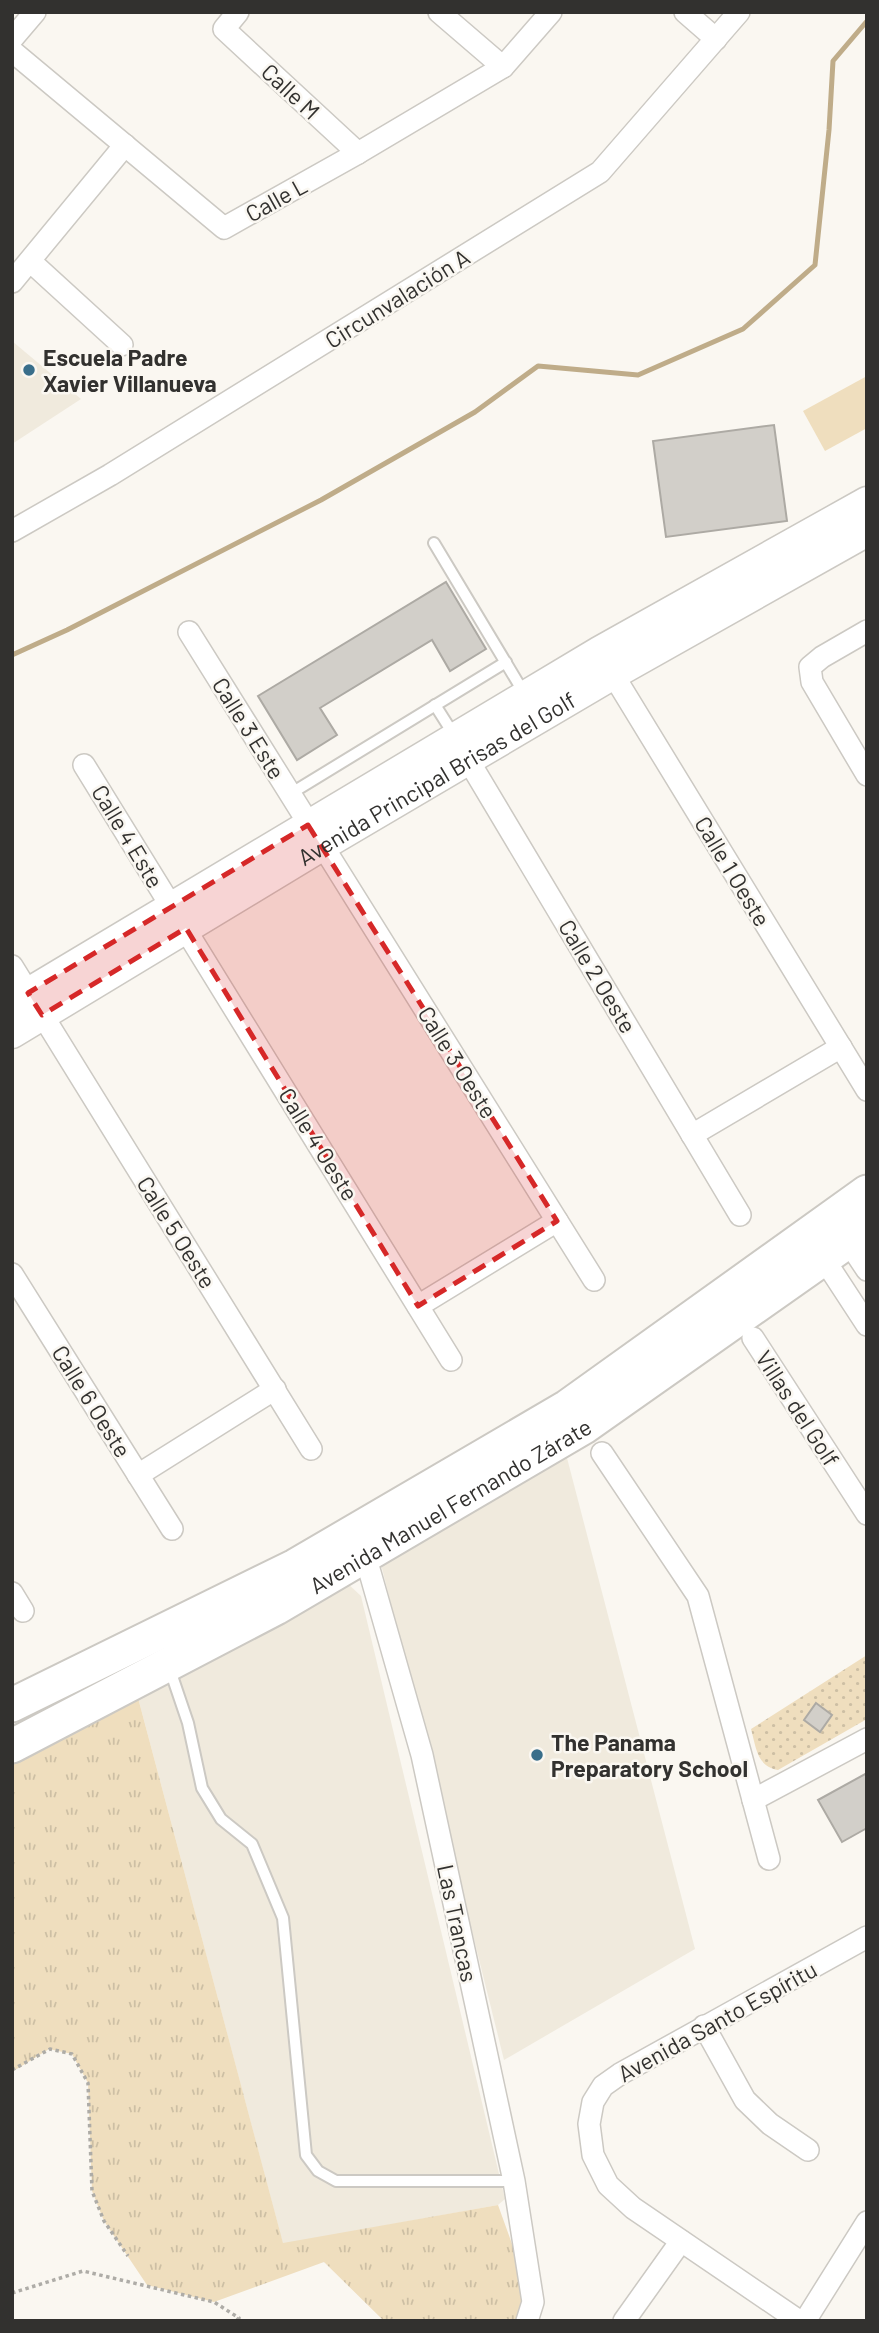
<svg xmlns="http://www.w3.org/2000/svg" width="879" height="2333" font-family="Barlow,sans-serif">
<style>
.built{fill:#f0eadd}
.grass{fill:url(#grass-tufts)}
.park{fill:url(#park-dots)}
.pitch{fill:#efdebe}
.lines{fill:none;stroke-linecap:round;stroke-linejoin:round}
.stream{stroke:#bfac89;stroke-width:5}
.building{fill:#d2cfc9;stroke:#adaaa4;stroke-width:2}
.lane-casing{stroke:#ccc9c3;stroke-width:14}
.street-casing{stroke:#ccc9c3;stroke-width:24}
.secondary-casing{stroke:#ccc9c3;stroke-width:33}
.primary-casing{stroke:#ccc9c3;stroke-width:37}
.path{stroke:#aeaca7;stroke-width:3.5;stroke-dasharray:3.5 3.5;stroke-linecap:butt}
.lane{stroke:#fff;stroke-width:10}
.street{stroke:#fff;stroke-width:21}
.secondary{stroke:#fff;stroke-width:30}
.primary{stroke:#fff;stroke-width:33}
.marked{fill:#d62828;fill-opacity:0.2;stroke:#d62828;stroke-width:5;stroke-dasharray:14 9;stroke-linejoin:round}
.poi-dot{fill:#396e8a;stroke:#faf7f1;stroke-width:2.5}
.labels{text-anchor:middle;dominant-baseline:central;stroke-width:5;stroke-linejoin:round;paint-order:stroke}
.street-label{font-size:23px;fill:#32312f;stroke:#faf7f1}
.poi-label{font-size:23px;font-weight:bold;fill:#32312f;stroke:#faf7f1;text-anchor:start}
</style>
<defs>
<pattern id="grass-tufts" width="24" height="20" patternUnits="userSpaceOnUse" patternTransform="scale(1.75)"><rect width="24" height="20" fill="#efdebe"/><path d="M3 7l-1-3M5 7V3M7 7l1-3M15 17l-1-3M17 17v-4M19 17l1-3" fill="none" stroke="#cdbfa4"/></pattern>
<pattern id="park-dots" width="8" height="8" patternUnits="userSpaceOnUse" patternTransform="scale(1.75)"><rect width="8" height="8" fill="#efdebe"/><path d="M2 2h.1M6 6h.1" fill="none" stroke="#cdbfa4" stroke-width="1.8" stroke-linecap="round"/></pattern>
</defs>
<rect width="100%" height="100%" fill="#faf7f1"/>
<g class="built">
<path d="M12 341 81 399 12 444Z"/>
<path d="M567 1458 695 1949 504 2060 380 1560 529 1474Z"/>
<path d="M345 1581 361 1596 505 2199 498 2205 283 2244 137 1694Z"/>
</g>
<path class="grass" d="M137 1694 283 2243 498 2205 533 2302 527 2321H384L324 2262 214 2302 147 2285 104 2221 92 2191 88 2083 72 2054 49 2049 12 2072V1751Z"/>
<path class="park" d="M867 1655V1719L778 1770C757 1767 756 1747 751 1729Z"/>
<path class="pitch" d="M867 376V428L825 451 803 411Z"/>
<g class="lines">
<path class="stream" d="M12 655 67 630 321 500 475 412 538 366 638 375 743 329 815 265 829 130 833 61 867 21"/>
</g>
<g class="building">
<path d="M774 425 787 521 666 537 653 441Z"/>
<path d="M446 582 486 649 450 671 432 640 320 708 337 735 297 760 258 696Z"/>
<path d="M816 1703 832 1715 820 1732 804 1720Z"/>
<path d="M867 1773V1828L842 1842 818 1800Z"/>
</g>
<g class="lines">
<g class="lane-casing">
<g id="lane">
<path d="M434 543 524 693"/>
<path d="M435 705 454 735"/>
<path d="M290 794 506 662"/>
<path d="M169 1667 188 1723 202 1788 221 1819 252 1844 283 1918 306 2155 318 2171 336 2181H514"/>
</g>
</g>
<g class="street-casing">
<g id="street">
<path d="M238 12 224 29 358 153"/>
<path d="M439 12 503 67"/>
<path d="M685 12 716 39"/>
<path d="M12 39 35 12"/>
<path d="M12 51 224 228 358 153 503 67 551 12"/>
<path d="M30 261 122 345"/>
<path d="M12 282 125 145"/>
<path d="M12 531 110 475 600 172 739 12"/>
<path d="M867 631 822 657 810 667 812 682 867 775"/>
<path d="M189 632 594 1280"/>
<path d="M606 663 867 1090"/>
<path d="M461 748 740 1215"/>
<path d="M84 765 451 1360"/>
<path d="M12 966 311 1449"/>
<path d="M692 1135 841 1047"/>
<path d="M841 1231 867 1270"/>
<path d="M818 1250 867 1325"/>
<path d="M12 1274 172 1529"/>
<path d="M418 1306 557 1221"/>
<path d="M753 1338 867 1514"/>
<path d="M602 1453 698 1596 769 1859"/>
<path d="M138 1475 275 1389"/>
<path d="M359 1546 365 1555 422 1755 514 2181 533 2302 527 2321"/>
<path d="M12 1593 23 1611"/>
<path d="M753 1800 867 1739"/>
<path d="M704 2026 745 2100 770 2124 808 2150"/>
<path d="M624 2321 681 2241"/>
<path d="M799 2321 633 2208 608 2185 593 2155 589 2124 593 2102 603 2086 620 2074 867 1937"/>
<path d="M805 2321 867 2222"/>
</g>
</g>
<g class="secondary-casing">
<g id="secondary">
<path d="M12 1003 599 652 867 502"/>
<path id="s1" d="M12 1033 323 845 613 674 867 531"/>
</g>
</g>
<g class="primary-casing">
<g id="primary">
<path d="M12 1705 295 1566 567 1407 867 1192"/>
<path id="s2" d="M12 1746 276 1608 584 1427 867 1228"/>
</g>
</g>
<g class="path">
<path d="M12 2070 50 2049 72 2054 88 2083 92 2191 104 2221 128 2256"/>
<path d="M12 2293 83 2271 214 2302 239 2318 236 2321"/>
</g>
<use href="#lane" class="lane"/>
<use href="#street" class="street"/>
<use href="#secondary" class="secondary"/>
<use href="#primary" class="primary"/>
</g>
<path class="marked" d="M308 825 557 1221 418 1306 186 928 42 1015 28 993Z"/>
<g class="poi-dot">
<circle cx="29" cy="370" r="7"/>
<circle cx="537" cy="1755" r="7"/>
</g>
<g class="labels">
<g class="street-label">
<text transform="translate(291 91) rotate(43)">Calle M</text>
<text transform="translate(276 199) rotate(-29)">Calle L</text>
<text transform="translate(397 298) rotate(-32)">Circunvalación A</text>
<text transform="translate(249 728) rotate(58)">Calle 3 Este</text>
<text stroke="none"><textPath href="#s1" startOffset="495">Avenida Principal Brisas del Golf</textPath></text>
<text transform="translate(128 836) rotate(59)">Calle 4 Este</text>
<text transform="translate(733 871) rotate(59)">Calle 1 Oeste</text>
<text transform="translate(598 976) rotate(59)">Calle 2 Oeste</text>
<text transform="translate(458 1062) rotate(58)">Calle 3 Oeste</text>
<text transform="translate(319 1144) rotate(58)">Calle 4 Oeste</text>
<text transform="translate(177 1232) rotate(58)">Calle 5 Oeste</text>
<text transform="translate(92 1401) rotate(58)">Calle 6 Oeste</text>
<text transform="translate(798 1408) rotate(57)">Villas del Golf</text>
<text stroke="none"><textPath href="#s2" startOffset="500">Avenida Manuel Fernando Zárate</textPath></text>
<text transform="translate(458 1923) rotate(78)">Las Trancas</text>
<text transform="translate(717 2021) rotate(-29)">Avenida Santo Espíritu</text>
</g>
<g class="poi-label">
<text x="43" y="357">Escuela Padre<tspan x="43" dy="26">Xavier Villanueva</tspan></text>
<text x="551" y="1742">The Panama<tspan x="551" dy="26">Preparatory School</tspan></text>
</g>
</g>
<rect width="879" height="2333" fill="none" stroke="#32312f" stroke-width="28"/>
</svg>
